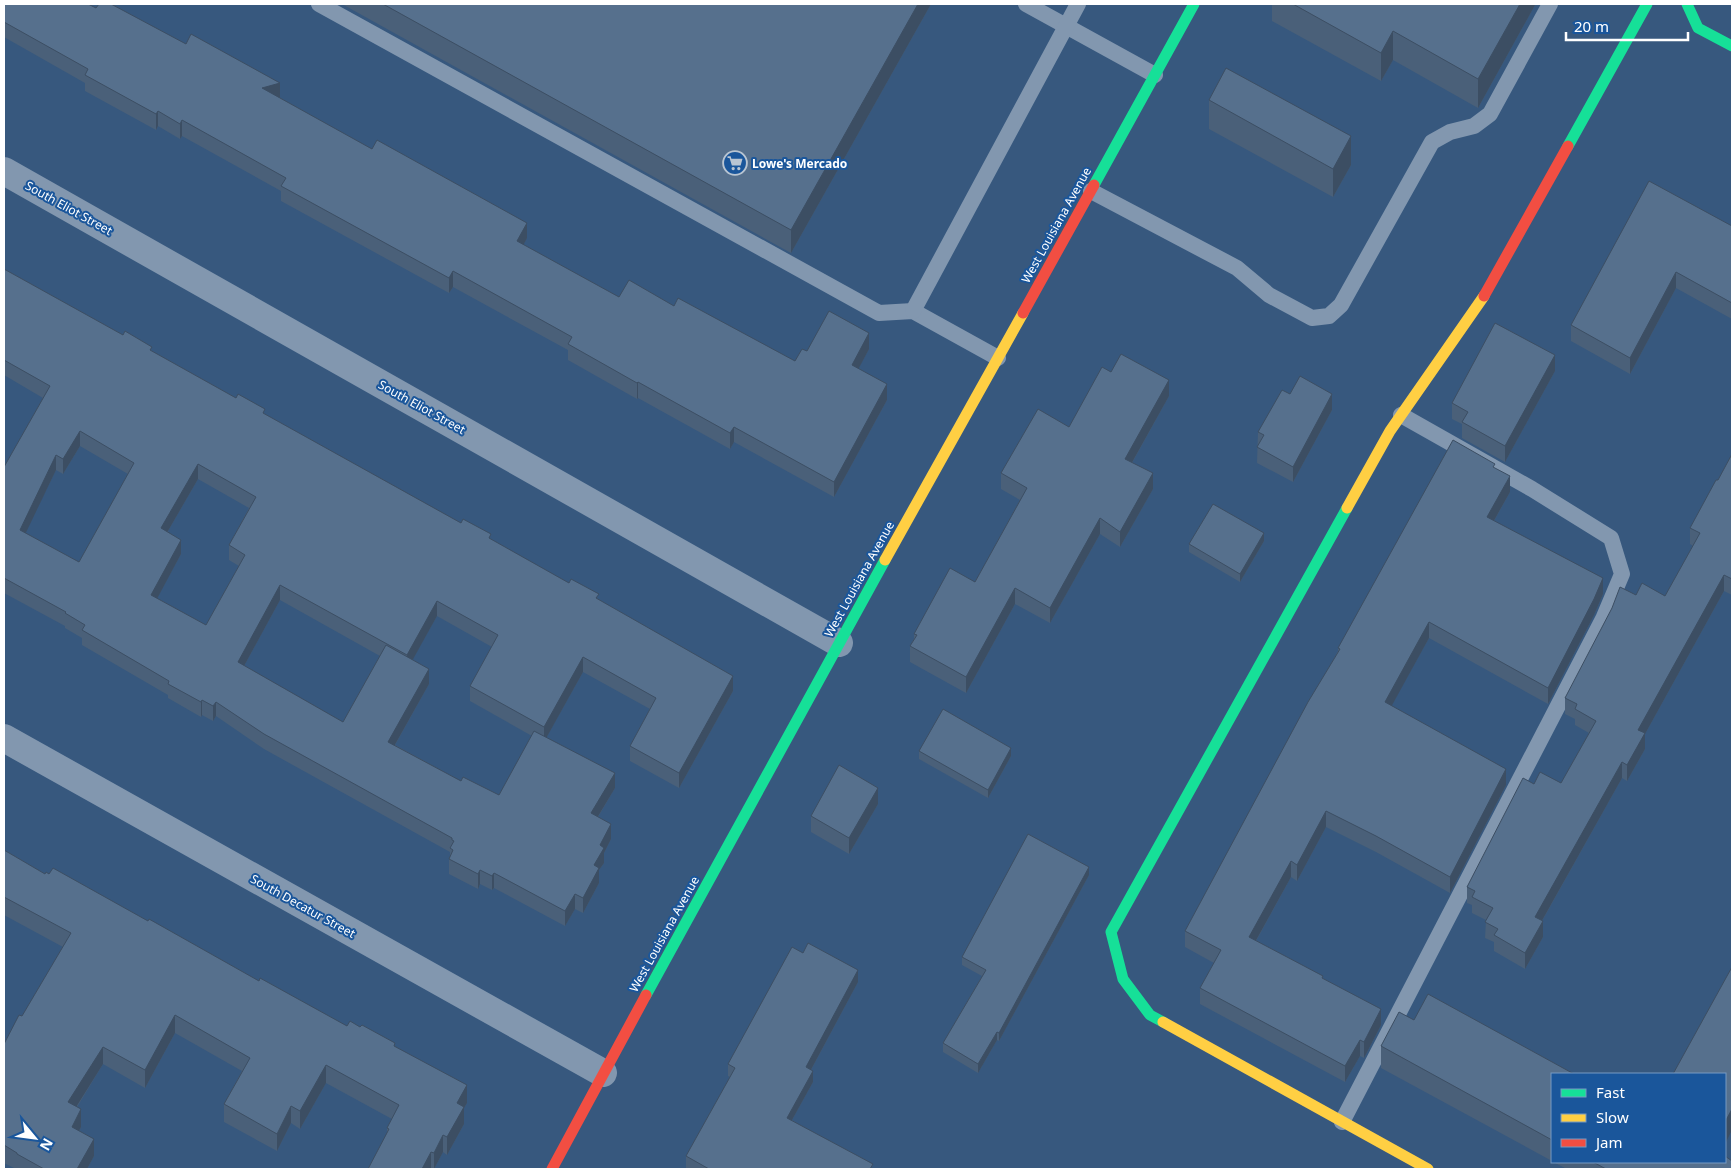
<svg xmlns="http://www.w3.org/2000/svg" width="1736" height="1173" font-family="'Noto Sans',sans-serif">
<style>
.lines{fill:none;stroke-linecap:round;stroke-linejoin:round}
.lane{stroke:#8297af;stroke-width:16}
.street{stroke:#8297af;stroke-width:28}
.fast{stroke:#16e098;stroke-width:11}
.slow{stroke:#ffcf43;stroke-width:11}
.jam{stroke:#f24e42;stroke-width:11}
.wall{fill:#4a6079;fill-rule:evenodd}
.shaded-wall{fill:#3c4e63}
.building{fill:#56708d;stroke:#3c4e63;fill-rule:evenodd}
.labels{text-anchor:middle;dominant-baseline:central;stroke-width:4;stroke-linejoin:round;paint-order:stroke}
.poi-label{font-size:12px;font-weight:bold;fill:#fff;stroke:#1a569b;text-anchor:start}
.street-label{font-size:12px;fill:#fff;stroke:#1a569b}
</style>
<rect width="100%" height="100%" fill="#37587e"/>
<g class="lines">
<g class="lane">
<path d="M319 4 879 313 913 311 998 358"/>
<path d="M1026 4 1155 75"/>
<path d="M1091 191 1237 268 1269 295 1312 318 1329 316 1341 305 1432 142 1450 132 1474 126 1490 114 1550 4"/>
<path d="M913 311 1078 4"/>
<path d="M1342 1122 1603 619 1622 574 1611 538 1532 489 1401 415"/>
</g>
<g class="street">
<path d="M4 171 839 643"/>
<path d="M4 738 603 1073"/>
</g>
<g class="fast">
<path d="M1687 4 1698 28 1732 46"/>
<path d="M1568 146 1647 4"/>
<path d="M1094 185 1194 4"/>
<path d="M646 995 885 560"/>
<path d="M1163 1022 1150 1015 1123 979 1111 932 1347 508"/>
</g>
<g class="slow">
<path d="M1347 508 1390 431 1484 296"/>
<path d="M885 560 1023 313"/>
<path d="M1163 1022 1428 1169"/>
</g>
<g class="jam">
<path d="M1484 296 1568 146"/>
<path d="M1023 313 1094 185"/>
<path d="M552 1169 646 995"/>
</g>
</g>
<g class="wall">
<path d="M4 4 96 8 280 98 527 238 523 245 619 297 674 306 795 361 807 351 869 349 858 369 887 400 834 497 734 442 730 449 638 398 637 399 568 360V350L453 287 449 293 281 201V191L182 136 180 139 158 126 156 130 85 91V83L4 37Z"/>
<path d="M342 4H931L791 253Z"/>
<path d="M1272 4H1535V5L1478 108 1393 60 1381 81 1272 21Z"/>
<path d="M1209 100 1351 165 1333 197 1209 129Z"/>
<path d="M1732 226V319L1676 288 1630 374 1571 341V325Z"/>
<path d="M4 269 152 351 236 398 599 600 733 691 679 788 630 761V746L650 709 583 672 546 738 615 788 598 817 611 839 604 853V863L599 870V883L583 913 575 909 565 926 494 888 492 890 480 884 478 889 449 874V859L450 857V852L264 749 216 716 213 721 202 715 201 717 168 698V695L82 645V638L65 628V626L4 593V467L43 398 4 375ZM80 446 128 474 79 562 25 533 56 470 63 474ZM198 479 249 508 229 545V560L239 566 206 625 157 598 181 554 168 531ZM280 600 380 656 343 722 244 666ZM437 616 492 647 470 686V701L532 736 499 795 461 781 395 745 429 684 412 660Z"/>
<path d="M1555 371 1505 462 1462 438V424L1452 419V403Z"/>
<path d="M1111 372 1169 396 1132 463 1153 489 1120 547 1100 534 1050 623 1015 604 966 693 910 662V646L914 639V634L975 582 1020 500 1001 489V473L1069 427Z"/>
<path d="M1290 394 1332 410 1293 482 1257 463 1258 432Z"/>
<path d="M1732 454V595L1724 591 1645 734V749L1627 781 1622 778 1542 921 1543 937 1525 969 1494 951V942L1485 938 1486 920 1472 913V905L1467 903V887L1534 784 1561 783 1589 733 1575 725V719L1565 714V698L1636 595 1665 596 1693 546 1690 544V528L1718 480Z"/>
<path d="M1495 468 1510 492 1494 521 1603 594 1594 615 1548 704 1429 638 1391 706 1506 785 1450 893 1376 852 1326 827 1297 881 1291 877 1256 941 1323 978 1381 1025 1364 1058 1360 1056 1345 1082 1200 1004V988L1214 963 1185 947V931L1338 651V648Z"/>
<path d="M1264 541 1240 582 1189 552V544Z"/>
<path d="M919 751 1011 756 988 798 919 759Z"/>
<path d="M878 804 849 854 811 832V816Z"/>
<path d="M4 850 45 874 347 1026 395 1047 467 1103 464 1108V1124L447 1155 443 1152 434 1169H368L387 1133V1128L392 1119 326 1083 300 1129 291 1123 277 1151 224 1122V1104L242 1071 175 1033 145 1088 103 1064 77 1107 81 1127 79 1131 94 1156 87 1169H16L4 1163V1044L22 1016 63 947 4 915Z"/>
<path d="M1089 875 999 1041 997 1040 978 1073 943 1052V1043L982 976 962 965V957Z"/>
<path d="M858 982 811 1070 813 1082 792 1120 873 1169H688L686 1168V1156L730 1077 728 1076V1064Z"/>
<path d="M1414 1020 1552 1074V1161L1381 1068V1046Z"/>
<path d="M1553 1162H1725L1732 1169H1567Z"/>
</g>
<g class="shaded-wall">
<path d="M918 4H931L791 253V230Z"/>
<path d="M1520 4H1535V5L1478 108V79Z"/>
<path d="M1393 31V60L1381 81V53Z"/>
<path d="M280 83V99L262 88Z"/>
<path d="M158 111V126L156 130V114Z"/>
<path d="M182 120V136L180 139V124Z"/>
<path d="M1351 136V165L1333 197V169Z"/>
<path d="M527 223V238L517 257V241Z"/>
<path d="M453 271V287L449 293V278Z"/>
<path d="M1676 272V288L1630 374V358Z"/>
<path d="M869 333V349L852 381V365Z"/>
<path d="M1555 355V371L1505 462V446Z"/>
<path d="M1169 380V396L1125 475V459Z"/>
<path d="M638 382V398L637 399V383Z"/>
<path d="M887 384V400L834 497V482Z"/>
<path d="M1332 394V410L1293 482V467Z"/>
<path d="M734 427V442L730 449V433Z"/>
<path d="M80 431V446L63 474V459Z"/>
<path d="M56 455V470L20 545V530Z"/>
<path d="M198 464V479L161 543V528Z"/>
<path d="M1153 473V489L1120 547V532Z"/>
<path d="M1510 476V492L1487 533V517Z"/>
<path d="M1100 518V534L1050 623V608Z"/>
<path d="M1264 533V541L1240 582V574Z"/>
<path d="M181 540V554L151 610V595Z"/>
<path d="M1724 575V591L1645 734V749L1627 781V765L1638 730Z"/>
<path d="M1603 578V594L1594 615 1548 704V688Z"/>
<path d="M280 585V600L238 677V662Z"/>
<path d="M1015 588V604L966 693V677Z"/>
<path d="M437 601V616L407 670V655Z"/>
<path d="M1429 622V638L1385 718V702Z"/>
<path d="M583 657V672L544 742V727Z"/>
<path d="M429 669V684L388 757V742Z"/>
<path d="M733 676V691L679 788V773Z"/>
<path d="M202 700V715L201 717V702Z"/>
<path d="M216 702V716L213 721V706Z"/>
<path d="M1011 748V756L988 798V790Z"/>
<path d="M1622 762V778L1535 933V917Z"/>
<path d="M1506 769V785L1450 893V877Z"/>
<path d="M615 773V788L591 828V813Z"/>
<path d="M878 788V804L849 854V838Z"/>
<path d="M1326 811V827L1297 881V865Z"/>
<path d="M611 824V839L604 853V863L599 870V883L583 913V898L594 865 600 845Z"/>
<path d="M1291 861V877L1249 953V937Z"/>
<path d="M1089 867V875L999 1041V1033Z"/>
<path d="M480 870V884L478 889V874Z"/>
<path d="M494 873V888L492 890V876Z"/>
<path d="M575 894V909L565 926V911Z"/>
<path d="M1543 921V937L1525 969V953Z"/>
<path d="M858 970V982L806 1079V1067Z"/>
<path d="M1381 1009V1025L1364 1058V1042Z"/>
<path d="M175 1015V1033L145 1088V1070Z"/>
<path d="M997 1032V1040L978 1073V1064Z"/>
<path d="M1360 1040V1056L1345 1082V1066Z"/>
<path d="M103 1047V1064L68 1120V1102Z"/>
<path d="M326 1065V1083L300 1129V1111Z"/>
<path d="M813 1071V1082L787 1129V1118Z"/>
<path d="M467 1085V1103L464 1108V1124L447 1155V1137L457 1103Z"/>
<path d="M291 1106V1123L277 1151V1134Z"/>
<path d="M81 1109V1127L72 1144V1127Z"/>
<path d="M1732 1109V1130L1725 1144V1122Z"/>
<path d="M443 1135V1152L434 1169V1153Z"/>
<path d="M94 1139V1156L87 1169H77Z"/>
<path d="M431 1152V1169H422Z"/>
</g>
<g class="building">
<path d="M4 4H88L96 8 99 4H111L186 44 191 34 280 83 262 88 372 149 377 140 527 223 517 241 619 297 629 280 674 306 678 298 795 361 802 349 807 351 829 311 869 333 852 365 887 384 834 482 734 427 730 433 638 382 637 383 568 344 572 337 453 271 449 278 281 186 286 178 182 120 180 124 158 111 156 114 85 75 88 69 4 22Z"/>
<path d="M383 4H918L791 230Z"/>
<path d="M1293 4H1520L1478 79 1393 31 1381 53Z"/>
<path d="M1226 68 1351 136 1333 169 1209 100Z"/>
<path d="M1649 181 1732 226V303L1676 272 1630 358 1571 325Z"/>
<path d="M4 269 123 335 125 331 152 347 150 350 236 398 238 394 265 409 263 413 461 523 463 519 491 534 489 538 569 583 571 579 599 594 596 598 733 676 679 773 630 746 656 698 583 657 544 727 470 686 498 635 437 601 407 655 280 585 238 662 343 722 386 645 429 669 388 742 461 781 463 777 499 795 534 731 615 773 591 813 611 824 600 845 604 848 594 865 599 868 583 898 575 894 565 911 494 873 492 876 480 870 478 874 449 859 453 850 450 848 454 841 452 840V838L264 734 216 702 213 706 202 700 201 702 168 684 169 681 82 630 85 625 65 613 66 612 4 578V467L50 386 4 360ZM80 431 134 463 79 562 20 530 56 455 63 459ZM198 464 256 497 229 545 245 555 206 625 151 595 181 540 161 528Z"/>
<path d="M1495 323 1555 355 1505 446 1462 422 1468 412 1452 403Z"/>
<path d="M1121 354 1169 380 1125 459 1153 473 1120 532 1100 518 1050 608 1015 588 966 677 910 646 917 635 914 634 950 568 975 582 1027 488 1001 473 1038 409 1069 427 1102 367 1111 372Z"/>
<path d="M1300 376 1332 394 1293 467 1257 447 1264 435 1258 432 1282 390 1290 394Z"/>
<path d="M1453 440 1495 464 1493 467 1510 476 1487 517 1603 578 1594 599 1548 688 1429 622 1385 702 1506 769 1450 877 1376 836 1326 811 1297 865 1291 861 1249 937 1323 976 1322 978 1381 1009 1364 1042 1360 1040 1345 1066 1200 988 1221 950 1185 931 1308 702 1340 649 1338 648Z"/>
<path d="M1732 454V579L1724 575 1638 730 1645 733 1627 765 1622 762 1535 917 1543 921 1525 953 1494 935 1498 929 1485 922 1493 908 1472 897 1475 891 1467 887 1523 778 1534 784 1540 772 1561 783 1596 721 1575 709 1577 704 1565 698 1612 608 1620 587 1636 595 1642 583 1665 596 1700 533 1690 528 1716 480H1718Z"/>
<path d="M1213 504 1264 533 1240 574 1189 544Z"/>
<path d="M943 709 1011 748 988 790 919 751Z"/>
<path d="M839 765 878 788 849 838 811 816Z"/>
<path d="M1028 834 1089 867 999 1033 997 1032 978 1064 943 1043 986 970 962 957Z"/>
<path d="M4 850 45 874 46 872 49 874 53 868 148 921 149 919 259 981 260 978 347 1026 350 1021 360 1027 362 1025 395 1043 394 1046 467 1085 457 1103 464 1107 447 1137 443 1135 434 1153 431 1152 422 1169H368L389 1129 387 1128 399 1105 326 1065 300 1111 291 1106 277 1134 224 1104 250 1058 175 1015 145 1070 103 1047 68 1102 81 1109 72 1127 94 1139 77 1169H44L17 1154V1153L4 1145V1044L19 1015 22 1016 71 933 4 897Z"/>
<path d="M808 943 858 970 806 1067 813 1071 787 1118 873 1164 870 1169H709L686 1156 735 1068 728 1064 792 947 803 953Z"/>
<path d="M1732 967V1109L1725 1122V1074H1673Z"/>
<path d="M1428 994 1574 1074H1552V1140L1381 1046 1399 1012 1414 1020Z"/>
<path d="M1725 1156 1732 1161V1169H1606L1593 1162H1725Z"/>
</g>
<defs>
<g id="supermarket-ring" transform="scale(1.25)"><circle r="9.5" fill="#1a569b" stroke="#b9c5d2" stroke-width="1.5"/><path d="M-6-5.5h2.5l.6 2H6L4.5 2H-2.5L-4.4-4H-6ZM-1.5 3.2a1.3 1.3 0 1 0 .1 0ZM3 3.2a1.3 1.3 0 1 0 .1 0Z" fill="#b9c5d2"/></g>
</defs>
<g fill-rule="evenodd">
<use href="#supermarket-ring" x="735" y="163"/>
</g>
<g class="labels">
<g class="poi-label">
<text x="752" y="163">Lowe's Mercado</text>
</g>
<g class="street-label">
<text transform="translate(69 208) rotate(29)">South Eliot Street</text>
<text transform="translate(1056 225) rotate(-61)">West Louisiana Avenue</text>
<text transform="translate(422 407) rotate(29)">South Eliot Street</text>
<text transform="translate(859 579) rotate(-61)">West Louisiana Avenue</text>
<text transform="translate(303 906) rotate(29)">South Decatur Street</text>
<text transform="translate(664 934) rotate(-61)">West Louisiana Avenue</text>
</g>
</g>
<rect width="1736" height="1173" fill="none" stroke="#ffffff" stroke-width="10"/>
<rect x="1551" y="1073" width="175" height="90" fill="#1a569b" stroke="#769ac3"/>
<rect x="1561" y="1089" width="25" height="8" fill="#16e098" stroke="#769ac3"/>
<text x="1596" y="1098" font-size="15" fill="#ffffff">Fast</text>
<rect x="1561" y="1114" width="25" height="8" fill="#ffcf43" stroke="#769ac3"/>
<text x="1596" y="1123" font-size="15" fill="#ffffff">Slow</text>
<rect x="1561" y="1139" width="25" height="8" fill="#f24e42" stroke="#769ac3"/>
<text x="1596" y="1148" font-size="15" fill="#ffffff">Jam</text>
<g transform="translate(35 1138) rotate(119)" stroke="#1a569b" stroke-width="4" paint-order="stroke">
<path d="M0-4L9 19L0 12L-9 19Z" fill="#ffffff"/>
<text y="-8" font-size="14" font-weight="bold" text-anchor="middle" fill="#ffffff">N</text>
</g>
<path d="M1566 32v8h122v-8" fill="none" stroke="#ffffff" stroke-width="2.5"/>
<text x="1574" y="32" font-size="15" fill="#ffffff" stroke="#1a569b" stroke-width="4" paint-order="stroke">20 m</text>
</svg>
